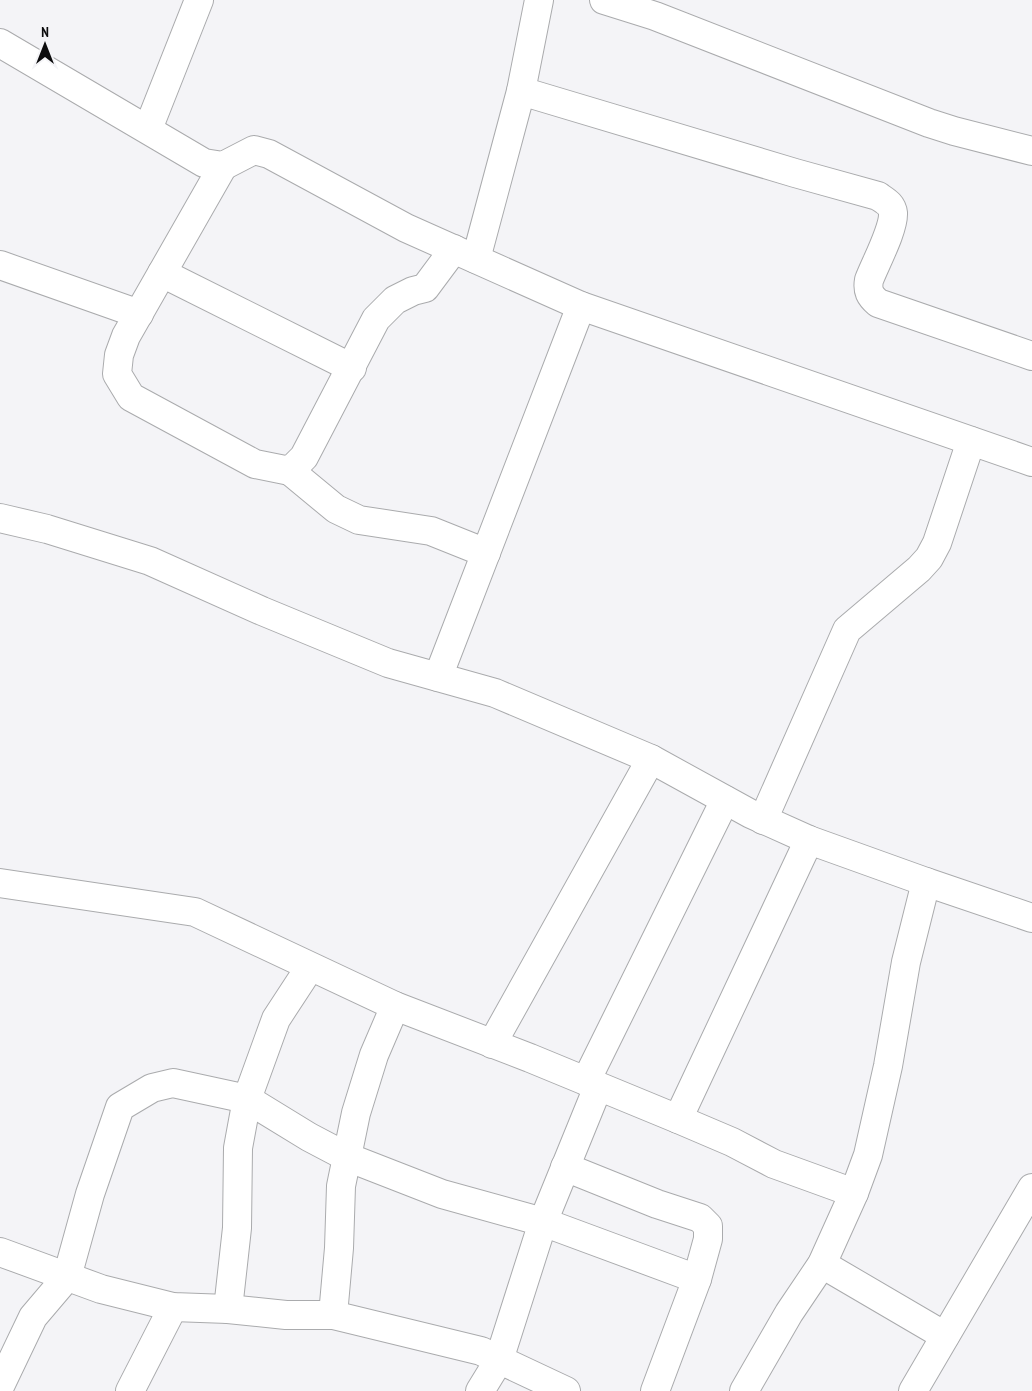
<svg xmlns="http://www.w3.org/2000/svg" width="1032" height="1391" font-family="'PT Sans Narrow',sans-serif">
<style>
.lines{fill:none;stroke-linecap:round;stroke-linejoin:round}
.minor-casing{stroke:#aaabad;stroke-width:30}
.minor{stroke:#fff;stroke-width:28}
</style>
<rect width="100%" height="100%" fill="#f4f4f7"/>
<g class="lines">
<g class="minor-casing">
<g id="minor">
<path d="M604 0 655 16 929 123 954 131 1032 151"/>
<path d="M0 43 204 163 223 166 254 150 269 154 406 228 581 306 1032 462"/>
<path d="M521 91 795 173 878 196C885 201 892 204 893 213 894 229 875 264 869 280 867 291 870 296 878 303L1032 356"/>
<path d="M148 129 199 0"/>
<path d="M223 166 126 336 119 355 117 374 131 397 255 464 290 471 304 457 376 319 395 300 413 291 425 288 454 249"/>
<path d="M476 259 521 91 539 0"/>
<path d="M0 265 139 314"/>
<path d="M162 273 352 368"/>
<path d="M290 471 336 509 359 520 431 531 486 553"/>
<path d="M0 518 47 529 150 561 262 611 388 663 495 693 651 759 751 814 809 840 926 882 906 962 888 1066 868 1155 854 1193 822 1264 789 1313 744 1391"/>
<path d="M438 677 581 306"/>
<path d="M763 820 847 630 919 569 929 558 937 543 971 441"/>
<path d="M926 882 1032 918"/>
<path d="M0 883 195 912 395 1006 530 1058 678 1119 732 1142 774 1164 854 1193"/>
<path d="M492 1044 651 759"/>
<path d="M586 1081 725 800"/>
<path d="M678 1119 809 840"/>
<path d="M565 1167 657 1204 700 1218 708 1226V1239L697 1279"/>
<path d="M0 1252 101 1289 173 1307 228 1309 286 1315H333L481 1351 566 1391"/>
<path d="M822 1264 945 1336"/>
<path d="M228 1309 237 1228 238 1148 247 1099 276 1019 310 967"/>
<path d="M333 1315 339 1248 341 1186 356 1113 374 1055 395 1006"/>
<path d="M0 1386 33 1317 67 1277 90 1194 120 1107 152 1088 173 1083 247 1099 309 1137 347 1157 442 1194 543 1222 697 1279 655 1391"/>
<path d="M130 1391 173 1307"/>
<path d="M480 1391 499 1360 543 1222 598 1087"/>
<path d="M913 1391 1032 1188"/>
</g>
</g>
<use href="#minor" class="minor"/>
</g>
<g transform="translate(45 45)" stroke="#f4f4f7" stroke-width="4" paint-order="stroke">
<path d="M0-4L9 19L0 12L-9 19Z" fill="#0c0c0d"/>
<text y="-8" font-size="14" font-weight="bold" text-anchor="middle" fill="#0c0c0d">N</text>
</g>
</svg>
